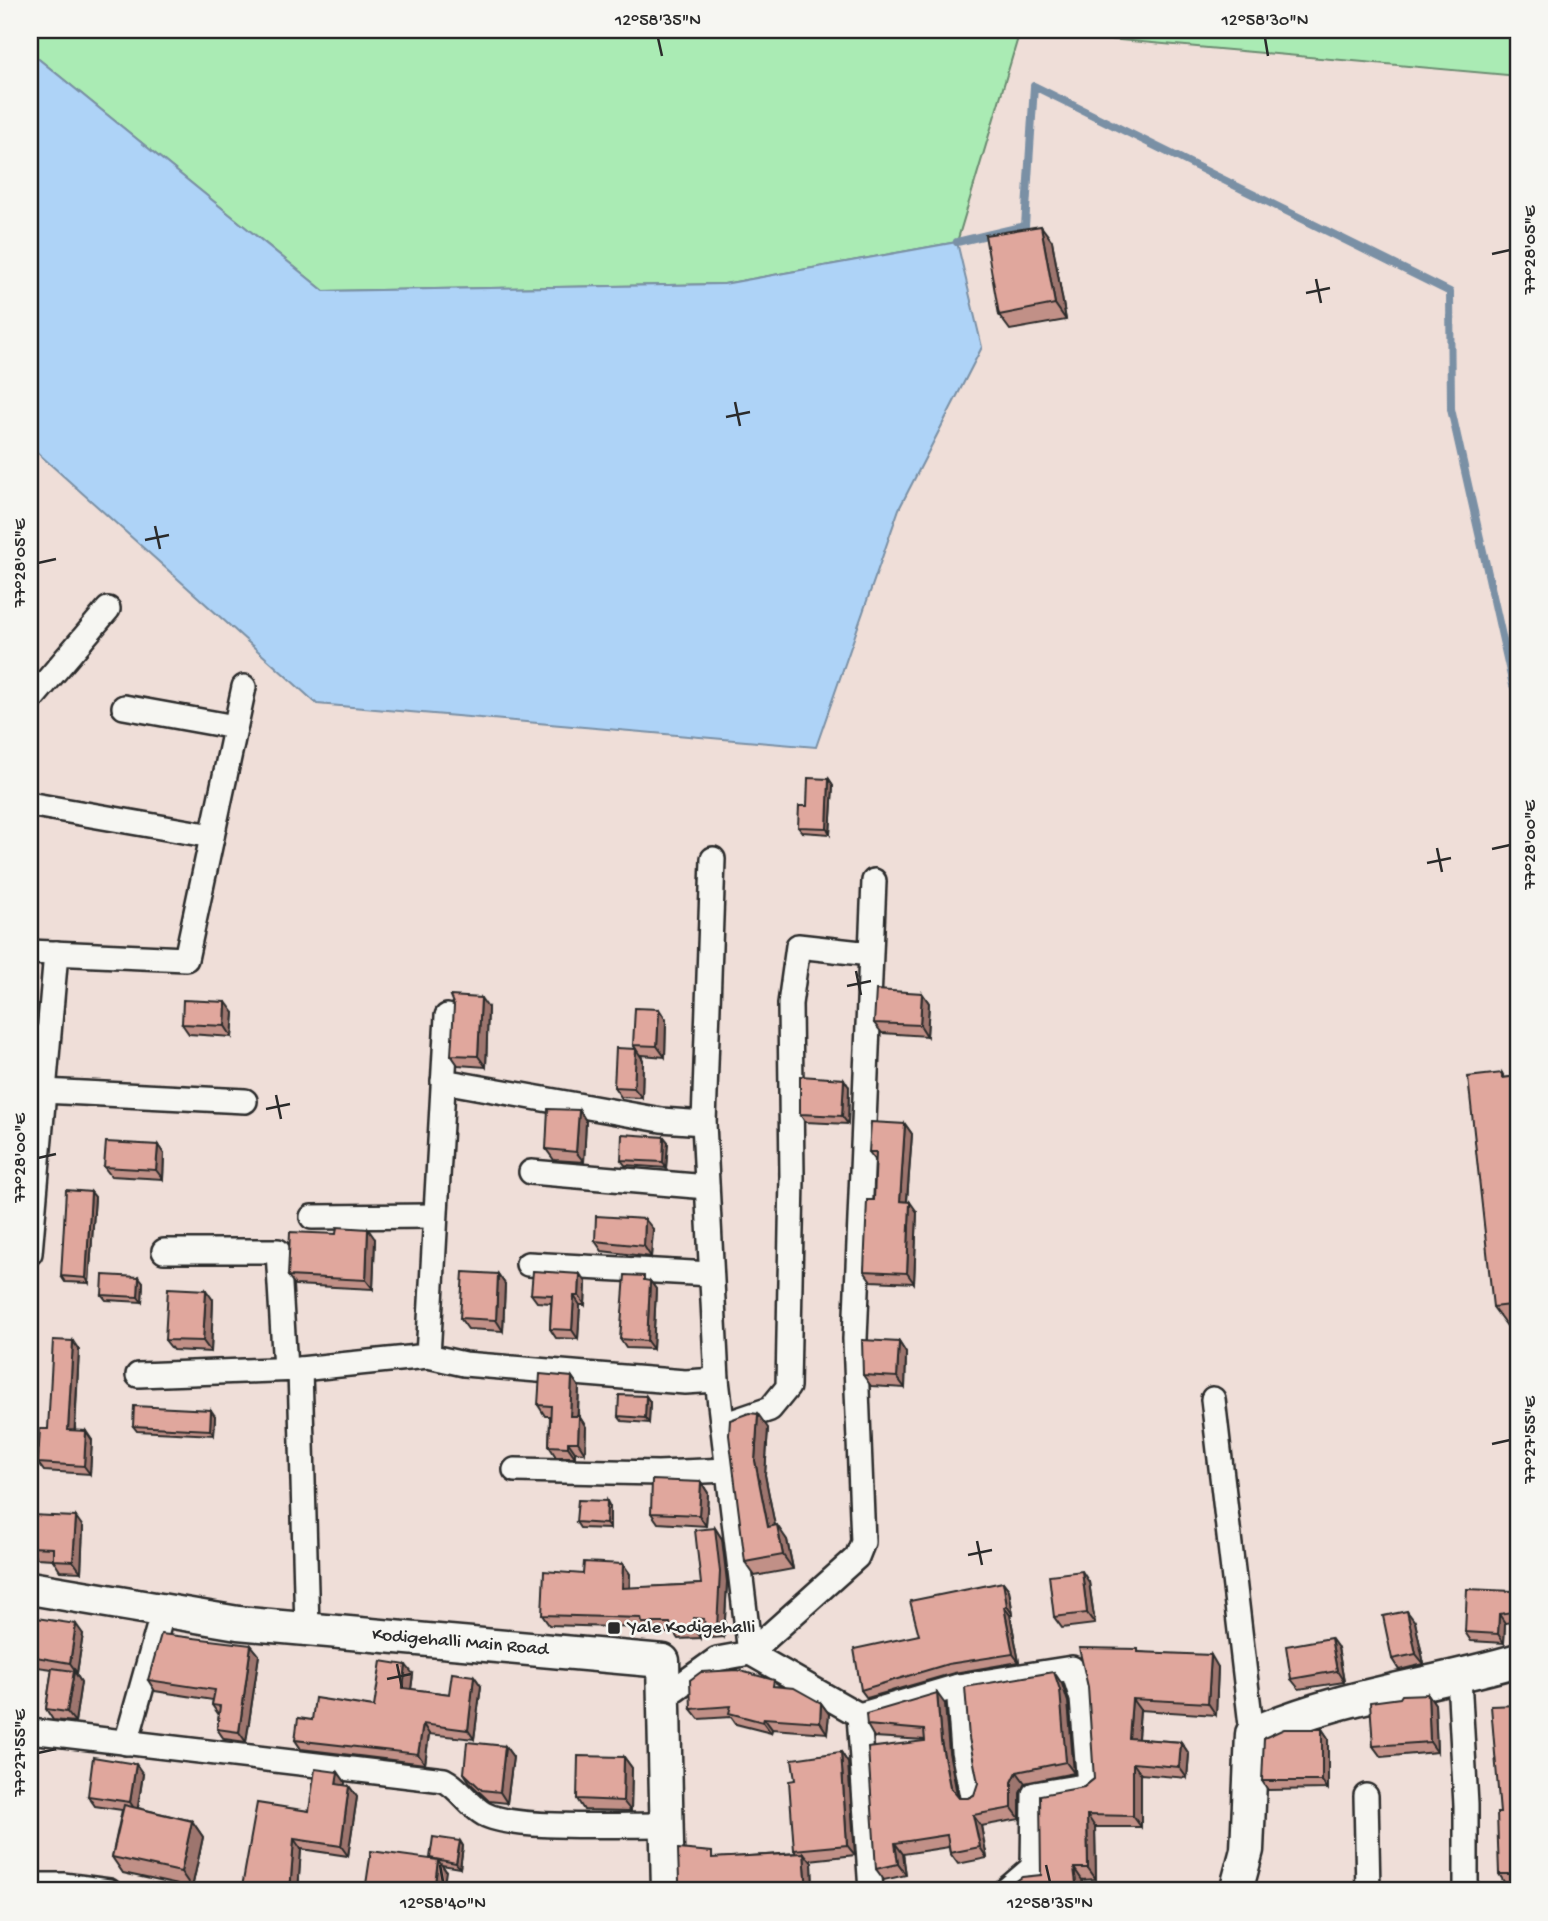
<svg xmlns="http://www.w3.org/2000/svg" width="1548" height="1921" font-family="'Gochi Hand',sans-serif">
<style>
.green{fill:#aaebb4;stroke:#6a8b70;stroke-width:2}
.water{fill:#aed3f7;stroke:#7a90a5;stroke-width:2}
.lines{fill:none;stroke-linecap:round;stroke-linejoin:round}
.stream{stroke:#7a90a5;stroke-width:8}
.street-casing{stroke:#2b2b2b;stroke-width:28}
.secondary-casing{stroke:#2b2b2b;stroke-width:37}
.street{stroke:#f6f6f2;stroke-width:23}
.secondary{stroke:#f6f6f2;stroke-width:32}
.wall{fill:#c19087;stroke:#2b2b2b;stroke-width:2}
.shaded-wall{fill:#9d756e;stroke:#2b2b2b;stroke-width:2}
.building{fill:#e0a79d;stroke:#2b2b2b;stroke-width:2}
.ticks{fill:none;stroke:#2b2b2b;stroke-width:2.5}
.poi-dot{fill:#2b2b2b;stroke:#f6f6f2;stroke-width:2.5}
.labels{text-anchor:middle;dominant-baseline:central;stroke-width:5;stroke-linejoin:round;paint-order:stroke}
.poi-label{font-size:19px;fill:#2b2b2b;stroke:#f6f6f2;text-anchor:start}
.street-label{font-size:19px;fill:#2b2b2b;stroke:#f6f6f2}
.neatline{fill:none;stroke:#2b2b2b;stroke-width:2.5}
.ticks-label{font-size:18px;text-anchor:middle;fill:#2b2b2b}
</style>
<rect width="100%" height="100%" fill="#efded8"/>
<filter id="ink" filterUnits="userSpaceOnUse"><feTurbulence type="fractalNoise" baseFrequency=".0143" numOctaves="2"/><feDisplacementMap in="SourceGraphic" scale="14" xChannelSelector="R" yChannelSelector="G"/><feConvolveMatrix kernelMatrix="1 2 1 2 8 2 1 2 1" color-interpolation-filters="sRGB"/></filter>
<g filter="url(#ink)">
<path class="green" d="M30 30H1518V76L1020 31 957 242 724 284 324 291 30 52Z"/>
<path class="water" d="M30 52 324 291 724 284 957 242 982 347 899 509 816 747 317 704 30 446Z"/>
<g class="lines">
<path class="stream" d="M957 242 1025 226 1034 86 1450 292 1451 409 1513 685 1518 695"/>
<g class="street-casing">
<g id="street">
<path d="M30 701 108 609"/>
<path d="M124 707 235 727"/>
<path d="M34 805 212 836"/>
<path d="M713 859 704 1123 717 1380 750 1653 859 1715 871 1891"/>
<path d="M30 952 186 959 244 687"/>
<path d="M443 1081 661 1120 704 1123"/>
<path d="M43 1091 245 1101"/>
<path d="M531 1172 707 1187"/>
<path d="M312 1217 434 1216"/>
<path d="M164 1251H278L285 1369"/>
<path d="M30 1253 56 953"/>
<path d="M528 1264 711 1274"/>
<path d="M428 1356 447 1016"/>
<path d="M300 1369 428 1356 464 1364 685 1382 717 1380"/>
<path d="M138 1375 300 1369 307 1629"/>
<path d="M1213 1399 1252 1734"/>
<path d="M729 1423 770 1409 788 1387 792 1177 790 1004 798 946 870 954"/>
<path d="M515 1470 658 1473 728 1470"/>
<path d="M1459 1678 1466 1805V1891"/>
<path d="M664 1697 717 1659 750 1653 857 1557 863 1542 855 1339 874 881"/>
<path d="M859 1715 958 1686"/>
<path d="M30 1731 444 1780C460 1788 468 1805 484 1814 516 1831 626 1824 667 1825"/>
<path d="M126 1743 163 1611"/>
<path d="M972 1796 963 1751 958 1686 1072 1668 1082 1699 1089 1785 1034 1794 1033 1867 1005 1891"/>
<path d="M1366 1796 1368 1891"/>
<path d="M30 1885H63L109 1891"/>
</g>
</g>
<g class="secondary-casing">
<g id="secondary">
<path d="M30 1588 238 1623 663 1661 668 1891"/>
<path d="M1236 1891 1247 1850 1252 1734C1335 1696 1430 1686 1518 1660"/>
</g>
</g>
<use href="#street" class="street"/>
<use href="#secondary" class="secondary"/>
</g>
<g class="wall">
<path d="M1052 241 1066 320 1010 330 999 315Z"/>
<path d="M829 779 833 785 830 834 802 832 798 827 807 806Z"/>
<path d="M922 993 929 1003 927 1036 882 1033 874 1023Z"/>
<path d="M488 1008 486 1067 458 1065 451 1055Z"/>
<path d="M234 1013 232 1037 189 1034 182 1024Z"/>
<path d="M666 1020 665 1057 641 1055 643 1060 642 1098 621 1097 614 1087 636 1049 633 1045Z"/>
<path d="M1502 1073 1505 1078 1518 1076V1325L1507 1326 1493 1307Z"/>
<path d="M849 1087 848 1124 805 1122 800 1114Z"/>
<path d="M579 1110 586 1121 584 1162 554 1160 546 1149Z"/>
<path d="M905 1124 912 1134 907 1202 917 1212 914 1283 871 1281 864 1271 874 1200 876 1161 869 1152Z"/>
<path d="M664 1137 668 1142 666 1168 625 1165 621 1160Z"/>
<path d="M164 1154 163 1179 111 1176 104 1167Z"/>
<path d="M91 1192 95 1197 89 1283 65 1282 61 1276Z"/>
<path d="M653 1229 651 1257 602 1251 595 1241Z"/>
<path d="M375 1239 373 1289 295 1285 288 1276Z"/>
<path d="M498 1274 505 1284 503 1331 468 1329 460 1318Z"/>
<path d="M139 1277 143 1282 142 1302 106 1300 102 1295Z"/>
<path d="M647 1281H650L656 1289 653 1349 626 1348 620 1339Z"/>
<path d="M586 1282 585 1305H580L578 1339 556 1338 550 1329 551 1303 537 1302 531 1294Z"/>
<path d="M213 1300 211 1352 173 1350 165 1340Z"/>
<path d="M899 1342 906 1353 905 1388 871 1386 863 1375Z"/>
<path d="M79 1350 75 1431 92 1440 90 1474 44 1471 38 1463Z"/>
<path d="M572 1377 579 1387 578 1416H579L586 1427 585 1453 575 1452V1457H556L549 1446 550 1416H545L538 1405Z"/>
<path d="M646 1396 650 1402 649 1423 622 1421 618 1416Z"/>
<path d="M215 1416 214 1435 137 1431 133 1426Z"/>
<path d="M768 1428 765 1475 775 1526 787 1540 793 1569 755 1576 745 1562Z"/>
<path d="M701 1482 708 1493 706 1526 658 1523 651 1513Z"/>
<path d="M610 1507V1529L580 1528 576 1522Z"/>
<path d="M30 1515 83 1527 81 1572 60 1571 53 1560V1559L36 1558 30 1549Z"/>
<path d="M715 1528 722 1539 727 1582 724 1637 712 1638 706 1629 701 1628V1638L678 1639 674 1633H649L645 1628 549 1625 542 1615 623 1564 630 1574V1588L701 1584Z"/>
<path d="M1003 1582 1009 1590 1013 1615H1010L1019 1662 954 1673 867 1698 861 1690 919 1635Z"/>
<path d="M1089 1582 1095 1624 1062 1628 1054 1617Z"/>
<path d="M1513 1591H1518V1621L1505 1623 1504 1643 1471 1641 1465 1632Z"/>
<path d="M30 1617 83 1634 77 1673H75L81 1682 75 1722 53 1720 46 1709 52 1669 30 1666Z"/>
<path d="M1415 1622 1424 1664 1399 1670 1392 1659Z"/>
<path d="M251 1645 259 1655 246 1742 224 1739 217 1729 219 1715 212 1705 213 1700 155 1691 148 1680Z"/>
<path d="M1338 1648 1344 1682 1299 1689 1291 1679Z"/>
<path d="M1140 1652 1218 1667 1216 1715 1140 1710 1138 1739 1181 1742 1189 1754 1187 1778 1141 1774V1827H1095L1096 1879 1082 1880 1084 1891H1003L1041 1875 1084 1787 1094 1779Z"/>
<path d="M413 1674 411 1689 449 1694 474 1676 481 1686 474 1739 429 1734 425 1764 301 1749 295 1740 312 1720 374 1707Z"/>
<path d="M1062 1684 1068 1702 1074 1773 1025 1783 1020 1793V1819L981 1826 987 1858 958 1864 950 1853 949 1847 903 1854 906 1875 884 1880 876 1869 925 1740 874 1737 867 1725 945 1704 949 1752 958 1796 959 1798H968L974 1795Z"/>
<path d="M779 1686 821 1703 829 1714 827 1733 772 1729 771 1733 736 1724 731 1717 699 1719 691 1709Z"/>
<path d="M1428 1694 1435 1704 1437 1752 1381 1757 1373 1746Z"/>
<path d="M1518 1705V1884L1506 1885 1499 1874 1500 1813Z"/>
<path d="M1322 1729 1328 1738V1789L1268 1790 1262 1781Z"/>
<path d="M505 1746 513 1757 507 1803 489 1801 471 1784 464 1773Z"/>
<path d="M841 1752 848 1763 855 1855 809 1860 812 1863 813 1891H674L717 1858 796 1853 794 1850 795 1780Z"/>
<path d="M624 1757 632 1768 631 1811 584 1810 577 1799Z"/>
<path d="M338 1772 345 1782 344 1786H349L357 1797 348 1856 301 1849 298 1891H244L242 1887 309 1811Z"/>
<path d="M143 1774 138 1808 192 1821 203 1837 192 1888 123 1873 112 1857 122 1810 95 1806 88 1796Z"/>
<path d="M460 1841 463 1846 460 1868 442 1865 446 1871 431 1859Z"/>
</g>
<g class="shaded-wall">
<path d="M1041 226 1052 241 1066 320 1055 304Z"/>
<path d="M829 779 833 785 830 834 827 828Z"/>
<path d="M922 993 929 1003 927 1036 920 1025Z"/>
<path d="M481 998 488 1008 486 1067 478 1056Z"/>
<path d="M226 1002 234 1013 232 1037 225 1026Z"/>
<path d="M659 1009 666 1020 665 1057 657 1046Z"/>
<path d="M636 1049 643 1060 642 1098 634 1088Z"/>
<path d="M844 1079 849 1087 848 1124 842 1116Z"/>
<path d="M579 1110 586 1121 584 1162 576 1152Z"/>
<path d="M905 1124 912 1134 906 1211 900 1201Z"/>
<path d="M664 1137 668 1142 666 1168 663 1162Z"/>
<path d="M158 1145 164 1154 163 1179 156 1170Z"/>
<path d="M91 1192 95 1197 89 1283 86 1278Z"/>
<path d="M910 1202 917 1212 914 1283 907 1273Z"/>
<path d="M645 1219 653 1229 651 1257 644 1246Z"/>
<path d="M368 1229 375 1239 373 1289 366 1280Z"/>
<path d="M498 1274 505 1284 503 1331 496 1320Z"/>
<path d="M580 1274 586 1282 585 1305 579 1296Z"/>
<path d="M139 1277 143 1282 142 1302 138 1297Z"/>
<path d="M650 1281 656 1289 653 1349 647 1341Z"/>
<path d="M206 1290 213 1300 211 1352 203 1341Z"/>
<path d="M574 1296 580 1305 578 1339 572 1330Z"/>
<path d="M73 1341 79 1350 74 1439 68 1430Z"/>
<path d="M899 1342 906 1353 905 1388 897 1377Z"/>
<path d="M572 1377 579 1387 577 1426 570 1416Z"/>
<path d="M646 1396 650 1402 649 1423 645 1418Z"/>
<path d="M211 1410 215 1416 214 1435 210 1430Z"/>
<path d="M758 1414 768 1428 765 1475 778 1541 768 1527 755 1461Z"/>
<path d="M579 1416 586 1427 585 1453 578 1442Z"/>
<path d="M86 1431 92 1440 90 1474 84 1466Z"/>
<path d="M568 1442 575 1452V1457L568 1447Z"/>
<path d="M701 1482 708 1493 706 1526 699 1515Z"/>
<path d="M607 1501 610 1507V1529L606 1524Z"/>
<path d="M76 1517 83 1527 81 1572 73 1561Z"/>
<path d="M777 1525 787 1540 793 1569 783 1555Z"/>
<path d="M715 1528 722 1539 727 1582 724 1637 717 1627Z"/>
<path d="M623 1564 630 1574 629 1599 622 1588Z"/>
<path d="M1082 1571 1089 1582 1095 1624 1087 1613Z"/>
<path d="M1003 1582 1009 1590 1013 1615 1007 1606Z"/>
<path d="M1004 1607 1010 1615 1019 1662 1013 1654Z"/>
<path d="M1407 1611 1415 1622 1424 1664 1416 1654Z"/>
<path d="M1499 1614 1505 1623 1504 1643 1498 1634Z"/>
<path d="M694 1618 701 1628V1638L694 1627Z"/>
<path d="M76 1624 83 1634 77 1673 70 1663Z"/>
<path d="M1331 1638 1338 1648 1344 1682 1337 1671Z"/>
<path d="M251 1645 259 1655 246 1742 239 1732Z"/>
<path d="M1211 1655 1218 1667 1216 1715 1208 1703Z"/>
<path d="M406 1665 413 1674 410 1697 403 1688Z"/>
<path d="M74 1671 81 1682 75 1722 67 1712Z"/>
<path d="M1054 1672 1062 1684 1068 1702 1074 1773 1066 1762Z"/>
<path d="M474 1676 481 1686 474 1739 468 1730Z"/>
<path d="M937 1693 945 1704 949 1752 958 1799 950 1787 941 1741Z"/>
<path d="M1428 1694 1435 1704 1437 1752 1430 1742Z"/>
<path d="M1132 1699 1140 1710 1137 1749 1129 1738Z"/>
<path d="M821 1703 829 1714 827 1733 820 1722Z"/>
<path d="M764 1718 772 1729 771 1733 763 1722Z"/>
<path d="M423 1724 429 1734 425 1764 418 1754Z"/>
<path d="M1322 1729 1328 1738V1789L1322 1781Z"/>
<path d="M1181 1742 1189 1754 1187 1778 1179 1767Z"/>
<path d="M505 1746 513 1757 507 1803 500 1792Z"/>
<path d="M841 1752 848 1763 855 1855 847 1845Z"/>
<path d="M624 1757 632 1768 631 1811 623 1801Z"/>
<path d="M1133 1763 1141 1774V1827L1133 1816Z"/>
<path d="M136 1764 143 1774 137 1813 130 1802Z"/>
<path d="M338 1772 345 1782 343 1794 336 1784Z"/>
<path d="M1017 1772 1025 1783 1020 1793V1819L1012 1808V1782Z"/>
<path d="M349 1786 357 1797 348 1856 341 1846Z"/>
<path d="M973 1815 981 1826 987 1858 980 1847Z"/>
<path d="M1087 1815 1095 1827 1096 1879 1088 1868Z"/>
<path d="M192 1821 203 1837 192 1888 181 1872Z"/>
<path d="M294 1839 301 1849 298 1891H290Z"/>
<path d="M460 1841 463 1846 460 1868 456 1863Z"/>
<path d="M895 1843 903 1854 906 1875 898 1864Z"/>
<path d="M804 1853 812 1863 813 1891H807Z"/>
<path d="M438 1860 446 1871 443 1891H434Z"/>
<path d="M1074 1868 1082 1880 1084 1891H1077Z"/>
</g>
<g class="building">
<path d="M1041 226 1055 304 999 315 985 235Z"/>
<path d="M808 778 829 779 827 828 798 827 799 806H807Z"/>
<path d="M876 990 922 993 920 1025 874 1023Z"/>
<path d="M450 996 481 998 478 1056 451 1055 454 1006Z"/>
<path d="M183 1000 226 1002 225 1026 182 1024Z"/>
<path d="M635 1008 659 1009 657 1046 633 1045Z"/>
<path d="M616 1048 636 1049 634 1088 614 1087Z"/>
<path d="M1502 1073V1078L1518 1076V1304L1493 1307 1468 1077Z"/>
<path d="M800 1076 844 1079 842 1116 800 1114Z"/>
<path d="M548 1109 579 1110 576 1152 546 1149Z"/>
<path d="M871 1122 905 1124 900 1201 910 1202 907 1273 864 1271 867 1200H874L876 1152H869Z"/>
<path d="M622 1134 664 1137 663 1162 621 1160Z"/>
<path d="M106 1142 158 1145 156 1170 104 1167Z"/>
<path d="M66 1190 91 1192 86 1278 61 1276Z"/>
<path d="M596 1216 645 1219 644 1246 595 1241Z"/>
<path d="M337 1227 368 1229 366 1280 288 1276 290 1232 336 1234Z"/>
<path d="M533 1271 580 1274 579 1296H574L572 1330 550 1329 552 1295 531 1294Z"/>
<path d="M463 1272 498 1274 496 1320 460 1318Z"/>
<path d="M103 1275 139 1277 138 1297 102 1295Z"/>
<path d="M625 1275 644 1276V1280L650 1281 647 1341 620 1339Z"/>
<path d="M168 1288 206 1290 203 1341 165 1340Z"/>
<path d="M53 1340 73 1341 68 1430 86 1431 84 1466 38 1463 40 1429H48Z"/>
<path d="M862 1340 899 1342 897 1377 863 1375Z"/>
<path d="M540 1374 572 1377 570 1416H579L578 1442H568V1447L549 1446 551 1406 538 1405Z"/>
<path d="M619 1395 646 1396 645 1418 618 1416Z"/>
<path d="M134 1406 211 1410 210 1430 133 1426Z"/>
<path d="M749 1413 758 1414 755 1461 768 1527 777 1525 783 1555 745 1562 729 1435 730 1420Z"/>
<path d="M652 1480 701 1482 699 1515 651 1513Z"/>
<path d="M578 1500 607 1501 606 1524 576 1522Z"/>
<path d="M30 1515 76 1517 73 1561 53 1560V1548L30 1547Z"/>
<path d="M715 1528 720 1572 717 1627H705L704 1619 694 1618V1627L671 1629 670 1623H642L641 1618 542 1615 544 1571 583 1574 584 1562 623 1564 622 1588 701 1584 695 1530Z"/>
<path d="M1082 1571 1087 1613 1054 1617 1049 1575Z"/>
<path d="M1003 1582 1007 1606 1004 1607 1013 1654 948 1664 861 1690 854 1649 919 1635 910 1601Z"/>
<path d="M1467 1589 1513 1591H1518V1611L1499 1614 1498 1634 1465 1632Z"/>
<path d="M1407 1611 1416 1654 1392 1659 1383 1616Z"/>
<path d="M30 1617 76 1624 70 1663 30 1656Z"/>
<path d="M161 1634 251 1645 239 1732 217 1729 220 1706 212 1705 215 1690 148 1680Z"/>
<path d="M1331 1638 1337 1671 1291 1679 1286 1646Z"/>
<path d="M1079 1648 1138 1649V1652L1211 1655 1208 1703 1132 1699 1129 1738 1181 1742 1179 1767 1133 1763V1816L1087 1815 1088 1868H1074L1077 1891H1003L1022 1877 1041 1875 1040 1795 1084 1787 1094 1779 1088 1687Z"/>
<path d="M381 1661 406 1665 403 1688 449 1694 452 1673 474 1676 468 1730 423 1724 418 1754 295 1740 298 1718 312 1720 315 1698 374 1707Z"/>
<path d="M52 1668 74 1671 67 1712 46 1709Z"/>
<path d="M737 1670 774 1680 773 1686 794 1688 821 1703 820 1722 764 1718 763 1722 729 1713 731 1706 691 1709 690 1680 701 1672Z"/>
<path d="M1054 1672 1060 1690 1066 1762 1017 1772 1012 1782V1808L973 1815 980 1847 950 1853 947 1835 895 1843 898 1864 876 1869 868 1748 925 1741 924 1730 867 1725 866 1714 937 1693 941 1741 950 1787 959 1798H968L974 1795 978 1783 969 1738 965 1687Z"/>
<path d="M1428 1694 1430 1742 1373 1746 1370 1702 1400 1698 1402 1695Z"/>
<path d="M1518 1705V1874H1499L1497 1813H1500L1491 1706Z"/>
<path d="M1284 1729H1322V1781H1262L1264 1738Z"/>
<path d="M467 1742 505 1746 500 1792 482 1790 464 1773Z"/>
<path d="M841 1752 847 1845 794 1850 789 1781 795 1780 792 1759Z"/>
<path d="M578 1756 624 1757 623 1801 577 1799Z"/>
<path d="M93 1757 136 1764 130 1802 88 1796Z"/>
<path d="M315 1769 338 1772 336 1784 349 1786 341 1846 294 1839 290 1891H275L242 1887 257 1803 309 1811Z"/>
<path d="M124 1805 192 1821 181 1872 112 1857Z"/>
<path d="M433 1837 460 1841 456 1863 430 1858Z"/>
<path d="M678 1849 712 1852V1858L804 1853 807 1891H765V1887L707 1891H674L676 1890 679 1881Z"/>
<path d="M371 1851 438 1860 434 1891H365Z"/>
<path d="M985 1885 991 1891H944Z"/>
</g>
</g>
<path class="ticks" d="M658 38 662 56M1265 38 1268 56M1492 254 1510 250M1316 279 1321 303M1306 293 1330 288M735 402 740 426M726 417 750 412M155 526 160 549M145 540 169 535M38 563 56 559M1437 848 1442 872M1492 849 1510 845M1427 863 1451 858M856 971 861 995M847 986 871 981M276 1095 281 1119M266 1109 290 1104M38 1158 56 1154M1492 1444 1510 1440M977 1541 982 1565M968 1555 992 1550M397 1664 402 1688M387 1679 411 1674M38 1753 56 1749M440 1865 443 1882M1046 1865 1050 1882"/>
<rect class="poi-dot" x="607" y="1621" width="14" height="14" rx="3.5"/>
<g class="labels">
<g class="poi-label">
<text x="628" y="1628">Yale Kodigehalli</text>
</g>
<g class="street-label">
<text transform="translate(460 1643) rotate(5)">Kodigehalli Main Road</text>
</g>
</g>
<rect width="1548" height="1921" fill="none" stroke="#f6f6f2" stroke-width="77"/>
<rect x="38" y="38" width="1472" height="1844" class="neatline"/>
<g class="ticks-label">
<text x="658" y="25">12°58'35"N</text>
<text x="1265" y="25">12°58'30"N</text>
<text transform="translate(1529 250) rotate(-90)" y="6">77°28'05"E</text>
<text transform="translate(19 563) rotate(-90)" y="6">77°28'05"E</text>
<text transform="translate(1529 845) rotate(-90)" y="6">77°28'00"E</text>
<text transform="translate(19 1158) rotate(-90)" y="6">77°28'00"E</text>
<text transform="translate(1529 1440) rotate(-90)" y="6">77°27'55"E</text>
<text transform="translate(19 1753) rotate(-90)" y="6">77°27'55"E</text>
<text x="443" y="1908">12°58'40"N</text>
<text x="1050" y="1908">12°58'35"N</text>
</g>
</svg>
